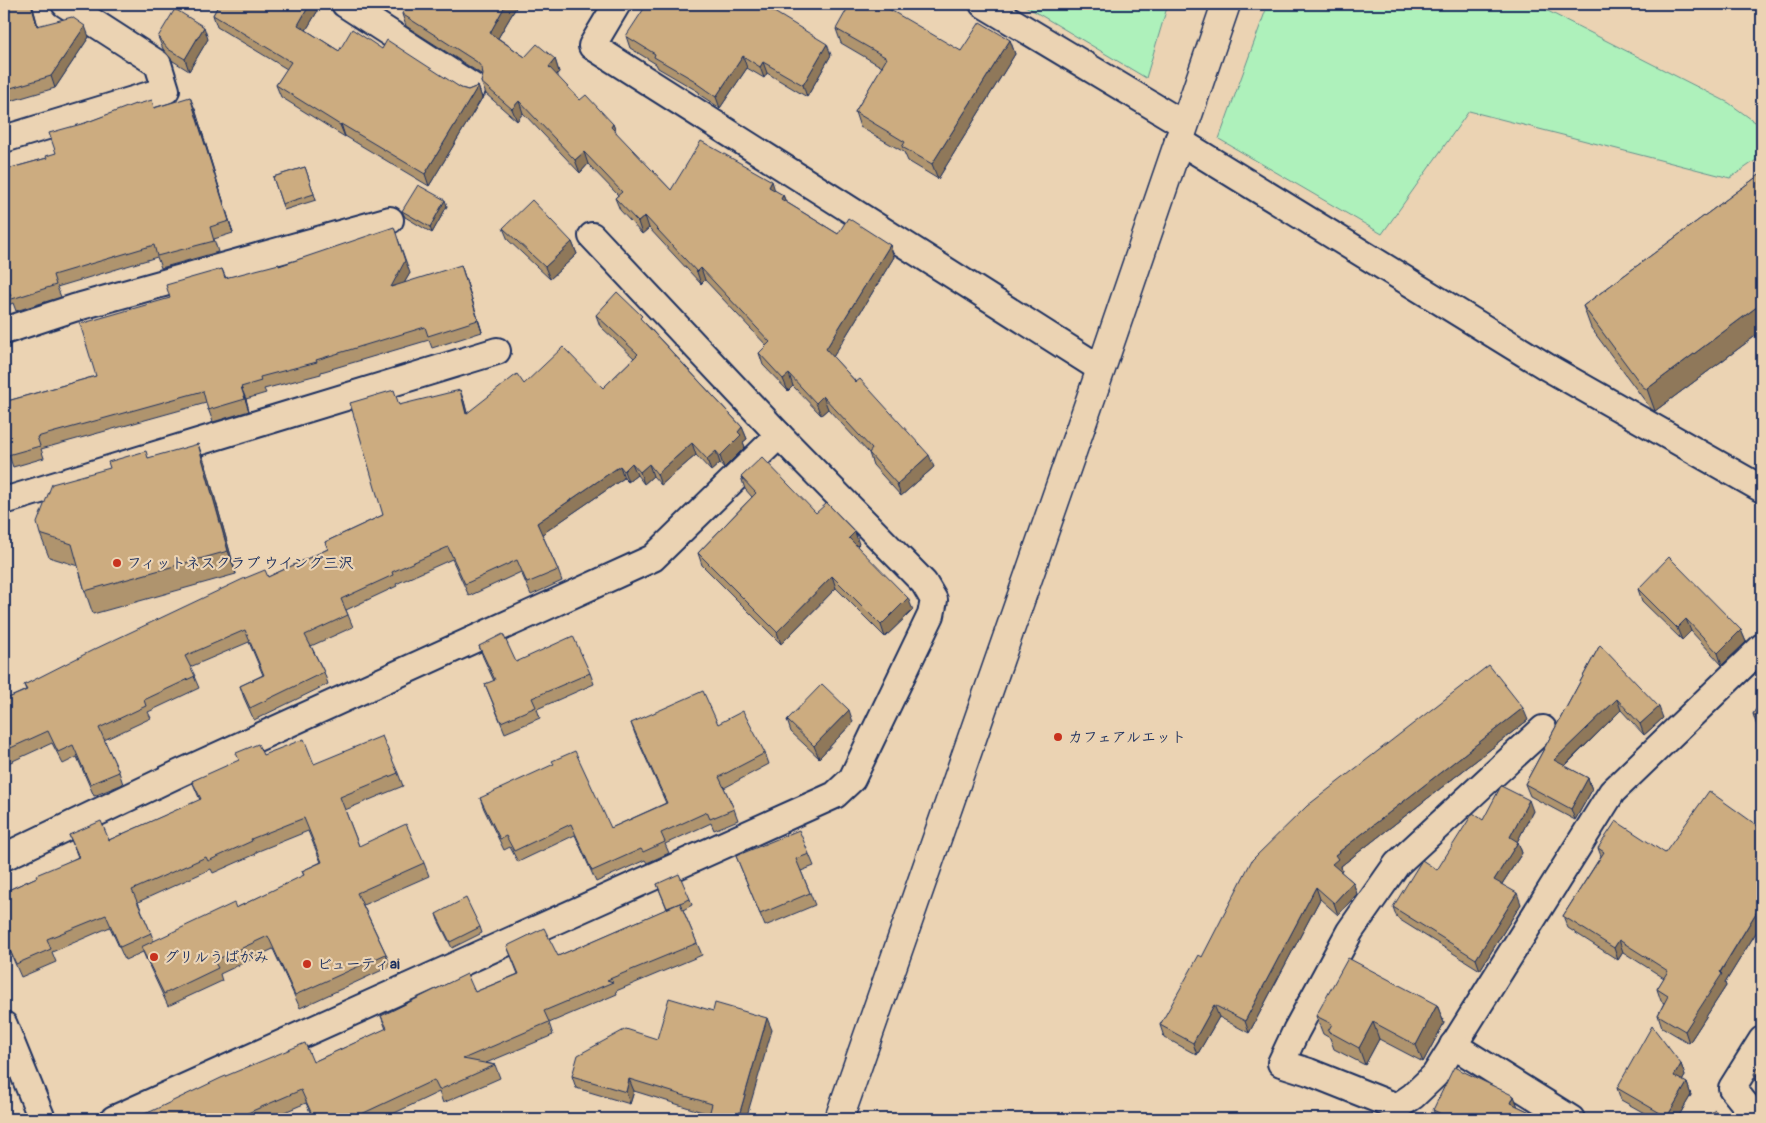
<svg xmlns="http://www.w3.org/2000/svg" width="1766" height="1123" font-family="Pangolin,'Klee One',sans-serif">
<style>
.green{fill:#aef1bb;stroke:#64908c}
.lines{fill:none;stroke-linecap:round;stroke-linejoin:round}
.street-casing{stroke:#1b2f5e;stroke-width:30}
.secondary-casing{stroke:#1b2f5e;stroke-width:31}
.street{stroke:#ebd3b3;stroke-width:26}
.secondary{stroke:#ebd3b3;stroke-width:28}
.wall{fill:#af946e;stroke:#1b2f5e;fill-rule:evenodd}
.shaded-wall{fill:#8f785a;stroke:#1b2f5e}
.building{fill:#ccac80;stroke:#1b2f5e}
.poi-dot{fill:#c8321e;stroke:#ebd3b3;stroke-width:2}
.labels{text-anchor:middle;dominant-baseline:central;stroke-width:4.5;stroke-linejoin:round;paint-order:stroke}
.poi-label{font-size:15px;font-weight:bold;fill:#1b2f5e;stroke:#ebd3b3;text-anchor:start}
</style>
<rect width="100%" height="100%" fill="#ebd3b3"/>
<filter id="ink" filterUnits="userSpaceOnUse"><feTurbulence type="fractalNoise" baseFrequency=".02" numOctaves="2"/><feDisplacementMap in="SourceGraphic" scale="10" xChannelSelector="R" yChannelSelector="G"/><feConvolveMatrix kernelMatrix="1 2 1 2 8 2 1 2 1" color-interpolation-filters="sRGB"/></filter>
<g filter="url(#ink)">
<g class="green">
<path d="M1022 4H1168L1146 78Z"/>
<path d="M1268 4H1534L1729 103 1762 127V156L1730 178 1469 111 1382 234 1219 139Z"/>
</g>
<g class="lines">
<g class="street-casing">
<g id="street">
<path d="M345 4 473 87"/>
<path d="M617 4 592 46 1101 369"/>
<path d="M983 4 1183 124"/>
<path d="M4 139 166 90 158 64 65 4"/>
<path d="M1178 140 1547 367 1762 489"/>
<path d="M4 331 74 308 390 220"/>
<path d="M4 501 497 351"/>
<path d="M1543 729 1397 864 1350 931 1296 1031 1281 1063 1309 1072 1397 1107 1413 1096 1435 1075 1612 792 1762 647"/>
<path d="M4 857 180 773 653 558 779 435"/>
<path d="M4 1025 42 1119"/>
<path d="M1453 1045 1571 1119"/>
<path d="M114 1119 835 795 852 779 931 615 934 600 924 583 779 435 592 236"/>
<path d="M1757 1119 1732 1088 1762 1040"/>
</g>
</g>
<g class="secondary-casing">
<path id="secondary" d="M839 1119 1101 369 1226 4"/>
</g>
<use href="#street" class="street"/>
<use href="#secondary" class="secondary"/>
</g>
<g class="wall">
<path d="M4 4H32L38 26 89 37 55 88 4 103Z"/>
<path d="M219 4H314L317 12 306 30 339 51 382 49 461 88 468 90 478 86 482 98 429 186 345 136V137L281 97 276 85 287 69 217 27 213 15Z"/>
<path d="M408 4H518L498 38 525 57 555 59 559 72 556 75 580 100 613 124 616 133 671 190 775 191 783 195 786 202 838 234 890 245 894 257 833 357 934 467 901 496 873 465 869 453 828 409 821 415 793 386 788 391 763 365 759 353 767 346 705 280 701 284 649 228 642 234 620 210 615 198 618 195 588 164 580 173 523 113 517 121 486 94 481 82 483 77 481 74 406 26 402 14Z"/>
<path d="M836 29 961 51 1010 40 1015 54 938 179 908 161 904 152 860 127 855 112 882 67 841 43Z"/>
<path d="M626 36 831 55 807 97 767 73 764 78 747 68 720 108 700 95 699 92 658 68 656 64 630 48Z"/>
<path d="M158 37 208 39 189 71 173 61 163 49Z"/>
<path d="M135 105 154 108 195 109 233 233 214 239 218 252 161 268 157 257 57 287 61 297 16 311 13 303 4 307V170L47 158 56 153 85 123Z"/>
<path d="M305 167 316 200 284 210 273 177Z"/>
<path d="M1762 173V331L1655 411 1651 409 1591 328 1583 306Z"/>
<path d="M447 206 432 233 405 217 402 211Z"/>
<path d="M503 228 572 242 577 254 550 279 508 240Z"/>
<path d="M280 266 410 273 404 283 465 277 482 332 432 348 429 340 321 372V374L264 389 266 393 246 399 249 411 213 422 206 403 41 449 44 458 13 467 7 450 4 451V402L96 376 170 298 222 269 226 278Z"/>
<path d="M596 315 645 323 742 427 747 439 743 442 745 447 724 468 720 463 711 471 696 455 661 485 653 476 644 484 637 475 628 482 624 478 542 534 558 570 562 581 531 595 521 572 469 596 452 559 396 584 397 586 346 610 353 627 311 646 324 672 328 684 254 720 244 698 240 686 263 675 249 642 190 667 199 688 148 712 151 718 104 740 119 772 123 784 94 796 77 757 63 764 52 743 4 765V700L26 690 24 685 268 577 328 549 325 542 383 515 399 405 464 401 467 413 524 384 603 388 634 358 600 326Z"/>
<path d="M148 458 206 466 236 574 93 614 85 591 78 566 49 557 40 534Z"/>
<path d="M741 477 816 513 859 544 857 546 913 610 885 637 836 588 781 644 702 565 698 553 752 497 745 489Z"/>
<path d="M1638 589 1741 630 1746 642 1722 665 1691 631 1682 640 1642 601Z"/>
<path d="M1600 645 1663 718 1644 735 1621 710 1565 766 1588 778 1592 790 1575 820 1530 796 1525 784Z"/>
<path d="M479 646 516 662 590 673 594 684 537 709 540 718 505 733 485 684 494 681 483 657Z"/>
<path d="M1762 700V729L1757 726 1753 714Z"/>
<path d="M787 720 853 722 819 758 791 732Z"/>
<path d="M1528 720 1341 866 1342 871 1341 872 1353 882 1357 894 1338 915 1320 899 1249 1033 1219 1017 1197 1055 1164 1037 1160 1025 1202 957Z"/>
<path d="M631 723 718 724 765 753 769 764 724 788 734 809 738 820 714 830 711 823 665 844 669 853 647 863 645 860 596 882 575 835 518 862 510 847 504 850 484 809 480 798 611 828 666 803 635 734Z"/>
<path d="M263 755 314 764 398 773 403 786 345 810 359 846 424 863 429 876 363 905 386 954 391 966 300 1008 273 949 220 974 222 981 168 1006 146 959 143 952 125 960 110 927 52 952 56 962 21 977 4 938V892L37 877 78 857 69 835 109 840 200 800 192 781ZM308 831 321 862 302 871 304 876 236 908 154 941 138 902 211 869 213 873 256 854V852Z"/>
<path d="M1533 811 1517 842H1518L1522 853 1502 884 1521 904 1480 970 1397 918 1393 907 1437 870 1483 820Z"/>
<path d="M1762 829V923L1725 983 1726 986 1689 1043 1662 1027 1658 1015 1664 1003 1661 1001 1657 989 1664 978 1623 952 1618 960 1568 928 1563 916 1601 856 1598 848 1665 853Z"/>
<path d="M809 854 814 866 801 871 815 905 765 926 736 856Z"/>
<path d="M657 884 690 899 692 905 683 910 702 955 616 991 617 994 549 1023 553 1035 486 1063 495 1065 500 1078 443 1103 439 1092 382 1119H313L306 1103 268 1119H131L313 1062 386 1029 381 1016 475 992 518 974 507 946 558 956 667 909Z"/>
<path d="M436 914 480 927 482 933 452 948 438 920Z"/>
<path d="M1437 1005 1444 1023 1423 1062 1379 1039 1365 1065 1334 1049 1330 1038 1323 1034 1316 1016Z"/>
<path d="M772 1030 709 1114 634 1091 630 1104 576 1088 572 1076 657 1039Z"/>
<path d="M1762 1061V1087L1758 1085 1754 1074Z"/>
<path d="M1681 1064 1685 1076 1682 1081 1687 1083 1691 1095 1677 1119H1655L1621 1100 1617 1088Z"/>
<path d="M1514 1096 1517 1106 1544 1119H1437L1433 1110Z"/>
</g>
<g class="shaded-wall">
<path d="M31 4H32L41 38 37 26Z"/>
<path d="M310 4H314L317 12 302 37 298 25Z"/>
<path d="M506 4H518L494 45 490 33Z"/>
<path d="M85 26 89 37 55 88 51 76Z"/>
<path d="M204 27 208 39 189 71 185 59Z"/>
<path d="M1010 40 1015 54 938 179 932 164Z"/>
<path d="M827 44 831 55 807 97 803 85Z"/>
<path d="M743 56 747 68 720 108 716 97Z"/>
<path d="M555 59 559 72 553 79 549 67Z"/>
<path d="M763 62 767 73 764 78 760 67Z"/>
<path d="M478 86 482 98 429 186 425 174Z"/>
<path d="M190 97 195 109 233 233 229 221Z"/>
<path d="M519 101 523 113 517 121 512 109Z"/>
<path d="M341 124 345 136V137L340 125Z"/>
<path d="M613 124 618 137 611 127Z"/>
<path d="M584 152 588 164 580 173 575 160Z"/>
<path d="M772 181 776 194 769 187Z"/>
<path d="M783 195 788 208 781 199Z"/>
<path d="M445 200 447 206 432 233 430 227Z"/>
<path d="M645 216 649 228 642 234 638 222Z"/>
<path d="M398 239 410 273 395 299 391 287Z"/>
<path d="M572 242 577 254 550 279 545 267Z"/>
<path d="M890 245 894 257 830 362 826 349Z"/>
<path d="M461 265 465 277 482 332 478 320Z"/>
<path d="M701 268 705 280 701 284 697 272Z"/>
<path d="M1762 303V331L1655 411 1647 389Z"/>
<path d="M789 374 793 386 788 391 783 379Z"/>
<path d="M241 387 246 399 249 411Z"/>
<path d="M460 390 464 401 470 425 466 414Z"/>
<path d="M823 396 828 409 821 415 816 403Z"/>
<path d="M742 427 747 439 743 442 745 447 724 468 720 456 738 432Z"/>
<path d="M692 443 696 455 661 485 657 474Z"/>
<path d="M198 444 206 466 236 574 228 551Z"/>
<path d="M716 451 720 463 711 471 707 459Z"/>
<path d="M929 455 934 467 901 496 897 484Z"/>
<path d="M632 463 637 475 628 482 624 471Z"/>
<path d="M649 464 653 476 644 484 640 472Z"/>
<path d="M620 466 624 478 541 535 537 523Z"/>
<path d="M855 532 859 544 853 550 849 538Z"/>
<path d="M832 576 836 588 781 644 777 632Z"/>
<path d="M908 598 913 610 885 637 881 625Z"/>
<path d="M1686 619 1691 631 1682 640 1677 628Z"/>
<path d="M1741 630 1746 642 1722 665 1718 653Z"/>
<path d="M1617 699 1621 710 1558 772 1554 760Z"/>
<path d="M1659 707 1663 718 1644 735 1640 724Z"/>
<path d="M1523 708 1528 720 1341 866 1342 871 1337 876 1332 864 1335 855Z"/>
<path d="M849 710 853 722 819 758 814 746Z"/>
<path d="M1588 778 1592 790 1575 820 1571 809Z"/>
<path d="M1529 800 1533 811 1514 848 1510 837Z"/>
<path d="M1518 842 1522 853 1498 890 1494 880Z"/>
<path d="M1353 882 1357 894 1338 915 1334 903Z"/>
<path d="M1316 887 1320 899 1249 1033 1245 1021Z"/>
<path d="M1517 893 1521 904 1480 970 1476 959Z"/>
<path d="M1762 903V923L1725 983 1726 986 1689 1043 1685 1031Z"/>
<path d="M1619 940 1623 952 1618 960 1614 948Z"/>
<path d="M1214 1005 1219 1017 1197 1055 1193 1043Z"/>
<path d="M1437 1005 1444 1023 1423 1062 1416 1045Z"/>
<path d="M767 1018 772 1030 746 1119H738Z"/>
<path d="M1373 1022 1379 1039 1365 1065 1359 1048Z"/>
<path d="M1681 1064 1685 1076 1678 1088 1674 1076Z"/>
<path d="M629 1079 634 1091 630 1104 626 1092Z"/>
<path d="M1687 1083 1691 1095 1677 1119H1668L1667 1117Z"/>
<path d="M1514 1096 1518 1107 1511 1103Z"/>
</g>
<g class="building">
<path d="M4 4H31L37 26 72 17 85 26 51 76 4 90Z"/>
<path d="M219 4H310L298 25 339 51 352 29 382 49 387 40 461 88 468 90 478 86 425 174 341 124 340 125 276 85 291 62 213 15Z"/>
<path d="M408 4H506L490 33 525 57 537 44 555 59 549 67 580 100 586 95 613 124 611 127 671 190 701 141 772 181 769 187 783 195 781 199 838 234 848 218 890 245 826 349 856 382 860 379 929 455 897 484 869 453 872 449 823 396 816 403 789 374 783 379 759 353 770 342 701 268 697 272 645 216 638 222 615 198 622 192 584 152 575 160 519 101 512 109 481 82 483 75 482 68 477 62 402 14Z"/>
<path d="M647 4H761L827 44 803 85 763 62 760 67 743 56 716 97 696 83 697 82 654 57 655 54 626 36Z"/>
<path d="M850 4H880L961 51 980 22 1010 40 932 164 902 147 905 142 855 112 887 58 836 29Z"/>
<path d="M175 9 204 27 185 59 168 49 158 37Z"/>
<path d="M190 97 229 221 210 227 214 241 157 256 154 245 53 275 56 285 12 299 9 291 4 293V170L47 158 46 156 56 153 49 133 85 123 135 104V105L152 100 154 108Z"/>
<path d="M305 167 314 194 282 204 273 177Z"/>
<path d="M1762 173V303L1647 389 1643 387 1583 306Z"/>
<path d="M418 185 445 200 430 227 402 211Z"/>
<path d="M532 200 572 242 545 267 503 228Z"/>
<path d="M394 227 405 261 391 287 461 265 478 320 428 336 425 327 316 360 317 362 260 377 261 381 241 387 245 399 208 410 203 391 37 437 40 446 8 455 4 440V402L96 376 80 324 170 298 166 285 222 269 225 278 279 264V266Z"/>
<path d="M617 292 642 316 640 318 742 427 738 432 741 435 720 456 716 451 707 459 692 443 657 474 649 464 640 472 632 463 624 471 620 466 537 523 558 570 527 583 517 560 465 584 448 547 392 572 393 575 341 599 348 615 305 635 324 672 250 708 240 686 264 675 245 630 185 656 195 676 144 700 146 706 99 728 119 772 90 784 73 745 58 752 48 731 4 751V700L27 690 24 685 93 650 243 579 265 570 268 577 328 549 325 542 383 515 350 403 394 390 399 405 460 390 466 414 517 374 524 384 563 347 603 388 638 354 596 315Z"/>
<path d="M198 444 228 551 85 591 72 544 40 534 37 523 52 484 110 468 108 462 146 451 148 458Z"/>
<path d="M762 457 816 513 827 503 855 532 849 538 908 598 881 625 832 576 777 632 698 553 756 493 741 477Z"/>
<path d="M1669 557 1741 630 1718 653 1686 619 1677 628 1638 589Z"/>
<path d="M503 634 516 662 573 636 590 673 532 698 536 707 501 722 485 684 495 680 479 646Z"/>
<path d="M1600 645 1659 707 1640 724 1617 699 1554 760 1588 778 1571 809 1525 784Z"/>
<path d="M1489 665 1523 708 1335 855 1338 859 1332 864 1353 882 1334 903 1316 887 1245 1021 1214 1005 1193 1043 1160 1025 1199 955 1202 957 1252 860 1307 806Z"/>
<path d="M822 684 849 710 814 746 787 720Z"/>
<path d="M703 691 718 724 743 711 765 753 719 777 734 809 710 819 707 812 661 833 665 842 643 852 641 849 592 871 571 824 514 851 506 836 500 839 480 798 554 764 552 761 575 751 611 828 667 803 631 723Z"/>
<path d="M1762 700V720L1753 714Z"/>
<path d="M382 736 398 773 340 797 359 846 406 824 424 863 357 893 386 954 295 995 268 936 214 961 218 968 164 994 141 947 234 903 236 908 304 875 302 871 322 862 304 818 251 839 252 841 208 861 206 857 132 890 151 933 120 947 106 915 47 939 51 949 16 964 4 936V892L37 877 36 875 79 857 69 835 101 821 109 840 201 799 192 781 239 760 236 753 258 744 263 755 304 739 314 764Z"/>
<path d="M1501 786 1529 800 1510 837 1518 842 1494 880 1517 893 1476 959 1393 907 1422 860 1437 870 1473 813 1483 820Z"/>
<path d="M1709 791 1762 829V903L1720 972 1722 974 1685 1031 1658 1015 1668 996 1657 989 1668 971 1619 940 1614 948 1563 916 1604 852 1598 848 1616 821 1665 853Z"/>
<path d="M799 830 809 854 796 859 810 893 760 914 736 856Z"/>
<path d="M679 874 690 899 667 908 657 884Z"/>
<path d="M466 898 480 927 450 942 436 914Z"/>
<path d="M680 903 697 943 607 980 613 982 544 1011 549 1022 463 1059 495 1065 439 1090 434 1080 353 1118 350 1113 336 1119H314L301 1090 243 1115 245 1119H131L152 1111 221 1078 305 1043 313 1062 387 1028 381 1016 467 974 475 992 519 974 507 946 544 928 558 956Z"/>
<path d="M1348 958 1437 1005 1416 1045 1373 1022 1359 1048 1328 1031 1332 1024 1316 1016Z"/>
<path d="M669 998 713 1011 715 1003 767 1018 738 1119H708L712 1104 629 1079 626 1092 572 1076 578 1055 626 1029 657 1039Z"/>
<path d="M1652 1026 1681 1064 1674 1076 1687 1083 1667 1117 1617 1088Z"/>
<path d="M1762 1061V1078L1754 1074Z"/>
<path d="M1454 1067 1514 1096 1511 1103 1544 1119H1452L1433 1110Z"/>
<path d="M1715 1110 1722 1119H1703Z"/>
</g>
</g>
<g class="poi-dot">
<circle cx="117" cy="563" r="5"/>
<circle cx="1058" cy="737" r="5"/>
<circle cx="154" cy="957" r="5"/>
<circle cx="307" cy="964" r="5"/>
</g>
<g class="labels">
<g class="poi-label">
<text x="127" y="563">フィットネスクラブ ウイング三沢</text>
<text x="1068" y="737">カフェアルエット</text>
<text x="164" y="957">グリルうばがみ</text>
<text x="317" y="964">ビューティai</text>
</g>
</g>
<rect width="1766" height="1123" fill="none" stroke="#ebd3b3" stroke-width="20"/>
<rect x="10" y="10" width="1746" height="1103" fill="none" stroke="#1b2f5e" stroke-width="2" filter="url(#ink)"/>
</svg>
